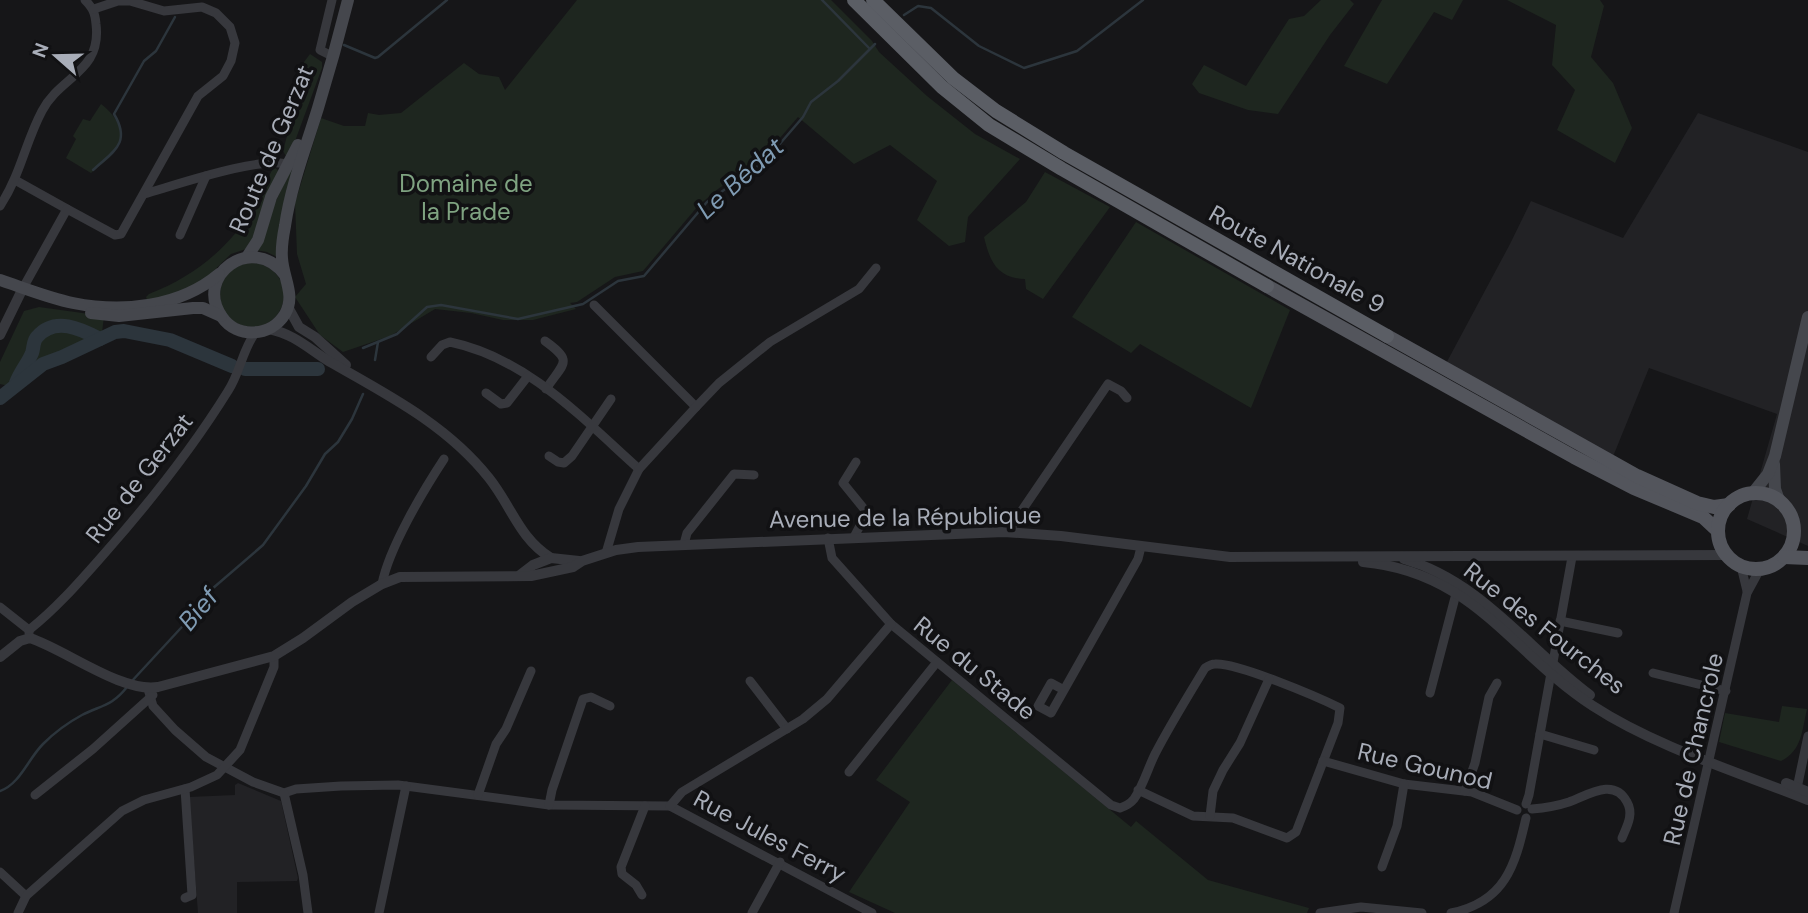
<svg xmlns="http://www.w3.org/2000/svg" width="1808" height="913" font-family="'DM Sans',sans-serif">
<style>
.built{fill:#222225}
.green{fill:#1e261f}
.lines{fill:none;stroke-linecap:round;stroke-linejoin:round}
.stream{stroke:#2c353c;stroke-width:2.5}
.river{stroke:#2c353c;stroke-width:14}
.minor{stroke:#37383d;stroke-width:9}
.tertiary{stroke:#37383d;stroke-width:10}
.secondary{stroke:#45474d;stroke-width:12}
.primary{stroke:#53555c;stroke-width:14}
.trunk{stroke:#5b5e65;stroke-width:14}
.labels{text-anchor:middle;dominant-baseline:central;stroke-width:7;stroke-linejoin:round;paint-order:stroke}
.street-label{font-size:24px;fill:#a8adb8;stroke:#111113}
.park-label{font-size:24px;fill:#7fa381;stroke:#111113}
.water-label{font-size:26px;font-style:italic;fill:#7f9bb3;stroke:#111113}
</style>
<rect width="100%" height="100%" fill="#161618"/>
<g class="built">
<path d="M1698 113 1808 152V546L1747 519 1777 414 1649 368 1612 459 1442 371 1510 244 1531 201 1623 238Z"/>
<path d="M238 783 281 801 298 878 297 881 237 882V913H198L189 797 235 795V785Z"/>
</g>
<g class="green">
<path d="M577 0H831L872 41 879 52 927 96 975 134 1020 159 968 217 965 242 949 246 917 220 937 181 890 145 854 164 798 117 761 160 718 189 698 206 643 271 615 277 577 302 570 303 576 309 533 320H503L471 313 435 309 390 336 343 352 320 335 295 297 306 284 297 254 295 203 321 118 344 126H365L368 113 379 115 401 113 464 63 479 74 499 77 505 90Z"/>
<path d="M1321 0H1350L1354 4 1330 35 1278 114 1248 110 1199 93 1192 84 1204 65 1246 86 1289 19 1304 16Z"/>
<path d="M1382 0H1463L1452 20 1434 12 1387 84 1344 66Z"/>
<path d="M1507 0H1600L1604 6 1591 57 1613 83 1632 128 1615 163 1557 130 1575 90 1552 65 1556 25Z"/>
<path d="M310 54 322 62V68L291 152 286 156 283 151 300 87 304 62Z"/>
<path d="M101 104C120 119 130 138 109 158 104 163 97 167 91 173L66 158 76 139 73 136 83 119 90 121Z"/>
<path d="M293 164 277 257 267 252 256 250 270 214Z"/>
<path d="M274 167 281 173 258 229 246 249 231 254 200 284 148 302 146 297 149 294C195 276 229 248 255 206 263 194 266 179 274 167Z"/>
<path d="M1045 172 1110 207 1043 299 1026 289 1025 279C997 278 990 262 984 237L1026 202Z"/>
<path d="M1136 222 1290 310 1251 408 1140 344 1131 353 1072 317Z"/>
<circle cx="252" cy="295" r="32"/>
<path d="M39 307 104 316 102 333 28 372 13 387 0 384V362L24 311Z"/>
<path d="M952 680 1131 827 1136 821 1208 880 1309 908 1307 913H895L849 892 910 802 876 780Z"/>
<path d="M1782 706 1807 709C1802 730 1802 751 1781 761L1719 742 1725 713 1779 722Z"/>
</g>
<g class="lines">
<g class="stream">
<path d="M822 0 869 48"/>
<path d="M904 15 918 6 931 8 979 46 1024 68 1077 51 1143 0"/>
<path d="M344 45 375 58 378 57 447 0"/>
<path d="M93 170C112 152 132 144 114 114L144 61 156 51 175 17"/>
<path d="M363 348 397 334 427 307 441 305 518 319 583 304 618 281 644 276 707 202 765 161 803 117 811 102 838 81 875 44"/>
<path d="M375 360 378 342"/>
<path d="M131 682 192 616 205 595 263 545 306 486 325 454 338 442 352 419 363 394"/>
<path d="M0 791C20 784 28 759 43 744 54 733 69 722 82 715 102 705 112 706 127 687"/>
</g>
<g class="river">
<path d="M245 369H318"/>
<path d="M16 383C20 372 28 363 32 353 34 347 33 341 37 337 55 316 81 329 100 339"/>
<path d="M0 398 43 364 62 357 115 332 124 331 170 340 232 366"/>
</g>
<g class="minor">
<path d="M332 0 320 50 332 56"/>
<path d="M15 180 67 209"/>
<path d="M144 194C173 186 265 154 290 165"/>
<path d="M0 206C21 174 25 143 42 111 60 76 102 72 96 24 95 13 93 8 85 0"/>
<path d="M180 235 206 176"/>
<path d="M23 288 67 209 115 235 121 234 198 96 223 76 231 61 235 43 230 27 216 13 202 7 164 11 130 1H118L94 9"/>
<path d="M594 305 696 407"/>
<path d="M545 341C574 362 564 362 546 389"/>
<path d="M431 357 442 345 450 342C527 358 583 419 639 469"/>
<path d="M486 393 501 404 507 403 528 376"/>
<path d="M549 456 558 462 564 463 572 456 611 399"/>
<path d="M1010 532 1014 522 1108 384 1121 391 1127 398"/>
<path d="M854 537 864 518 865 510 843 483 856 462"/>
<path d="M828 538 832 558 891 624 1111 805 1120 808C1126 806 1130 804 1134 799 1143 786 1148 768 1155 754 1170 725 1188 696 1205 668 1208 666 1212 664 1215 664 1236 662 1318 697 1340 708L1338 723 1296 832 1287 838 1233 818 1193 816 1138 790"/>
<path d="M684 544 687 533 734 474 754 475"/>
<path d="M606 553 619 509 639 469 696 407 719 383 770 342 859 289 876 268"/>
<path d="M1741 566 1747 591"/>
<path d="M382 584C389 548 423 491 444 459"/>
<path d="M0 607 29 630V633"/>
<path d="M1560 621 1618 633"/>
<path d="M29 630C57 608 81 580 104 554 150 502 192 449 228 391 240 373 242 351 255 333"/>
<path d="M1653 673 1726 691"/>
<path d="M750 681 787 729"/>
<path d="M148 689 153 706 175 730 206 757 253 782 284 793 296 789 341 786 398 785 549 805 670 806 872 913"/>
<path d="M1064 690 1051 683 1038 706 1051 713 1138 559 1141 547"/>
<path d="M1430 693 1457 590"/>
<path d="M1540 734 1594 750"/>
<path d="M1323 761 1404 784 1472 792 1517 810"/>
<path d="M849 772 937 662"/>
<path d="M185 789 192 895 185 898"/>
<path d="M1465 791 1475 763 1489 697 1497 683"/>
<path d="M284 793 303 875 308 913"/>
<path d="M1796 793 1808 736"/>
<path d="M35 795 93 749 153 695"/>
<path d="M478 795 496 744 506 729 531 671"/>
<path d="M1526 804 1529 795 1572 557"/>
<path d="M549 805 552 790 583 699 591 697 610 706"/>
<path d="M670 806 682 792 803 719 827 699 891 624"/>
<path d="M1532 809C1545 808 1557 806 1569 802 1588 795 1614 777 1627 802 1634 814 1627 826 1622 838"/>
<path d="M1210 816 1213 791 1223 770 1240 743 1269 679"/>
<path d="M1382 867 1397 826 1404 784"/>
<path d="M0 872 26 896"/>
<path d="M642 895 636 885 622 874 621 867 645 806"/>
<path d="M18 913 26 896 122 811 144 800 191 787 217 775 240 750 274 667V656"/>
<path d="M379 913 406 786"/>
<path d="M752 913 780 862"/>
<path d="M1320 913 1361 907 1422 913"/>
<path d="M1451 913C1505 902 1515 866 1526 818"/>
<path d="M1674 913 1747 593 1760 569"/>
</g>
<g class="tertiary">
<path d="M288 307 299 327 315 337 346 365"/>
<path d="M269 329C294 334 309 349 330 362 388 395 447 425 489 478 512 507 519 538 551 558"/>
<path d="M0 335 23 288"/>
<path d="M1404 559C1481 581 1528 649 1590 695"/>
<path d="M1363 562C1474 572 1511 653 1593 706 1656 747 1738 772 1808 800"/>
<path d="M520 575 533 565 551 558 579 561"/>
<path d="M0 657 20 641 30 638C66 650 122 693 158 687L274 656 303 638 352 602 382 584 400 577 531 576 573 567 582 561 616 550 638 547 1004 532 1061 536 1230 557 1727 555"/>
<path d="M1786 783 1808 792"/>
</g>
<g class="secondary">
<path d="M247 257 258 240 271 197 298 145"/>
<path d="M285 275C252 232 193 276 222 317 237 339 271 337 285 314 296 295 283 278 282 258 281 247 283 236 285 226 291 185 306 147 318 108 329 72 339 36 348 0"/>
<path d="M0 280C24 288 49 298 73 303 123 313 180 307 219 274"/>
<path d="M91 313 119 316 193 308H203L221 316"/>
<path d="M1774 464 1775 489 1780 503"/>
<path d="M1752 494 1768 474 1775 456 1808 317"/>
</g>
<g class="primary">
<path d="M1267 286 1574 457 1634 488 1703 517 1718 531"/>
<path d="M1387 336 1637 476 1697 503 1714 507 1729 505"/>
<circle cx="1756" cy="531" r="38"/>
<path d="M1784 557 1808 558"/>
</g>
<g class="trunk">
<path d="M854 0 942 87 989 125 1062 169 1267 286"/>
<path d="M873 0 953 78 996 111 1064 153 1387 336"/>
</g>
</g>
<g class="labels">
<g class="street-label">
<text transform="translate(271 149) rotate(-67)">Route de Gerzat</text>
<text transform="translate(1297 259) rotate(29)">Route Nationale 9</text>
<text transform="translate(139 478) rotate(-52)">Rue de Gerzat</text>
<text transform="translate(905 517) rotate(-1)">Avenue de la République</text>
<text transform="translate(1545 628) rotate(38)">Rue des Fourches</text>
<text transform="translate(975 668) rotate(39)">Rue du Stade</text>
<text transform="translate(1693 749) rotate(-77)">Rue de Chancrole</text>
<text transform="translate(1425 766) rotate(13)">Rue Gounod</text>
<text transform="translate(770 836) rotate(28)">Rue Jules Ferry</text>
</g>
<g class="park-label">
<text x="466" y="183">Domaine de<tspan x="466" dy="28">la Prade</tspan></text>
</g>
<g class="water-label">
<text transform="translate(740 178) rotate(-42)">Le Bédat</text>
<text transform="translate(198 609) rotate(-50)">Bief</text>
</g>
</g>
<g transform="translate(56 56) rotate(290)" stroke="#111113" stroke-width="5" paint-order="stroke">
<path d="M0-5L12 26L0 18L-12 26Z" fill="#a8adb8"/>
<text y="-10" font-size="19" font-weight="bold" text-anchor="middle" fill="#a8adb8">N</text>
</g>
</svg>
